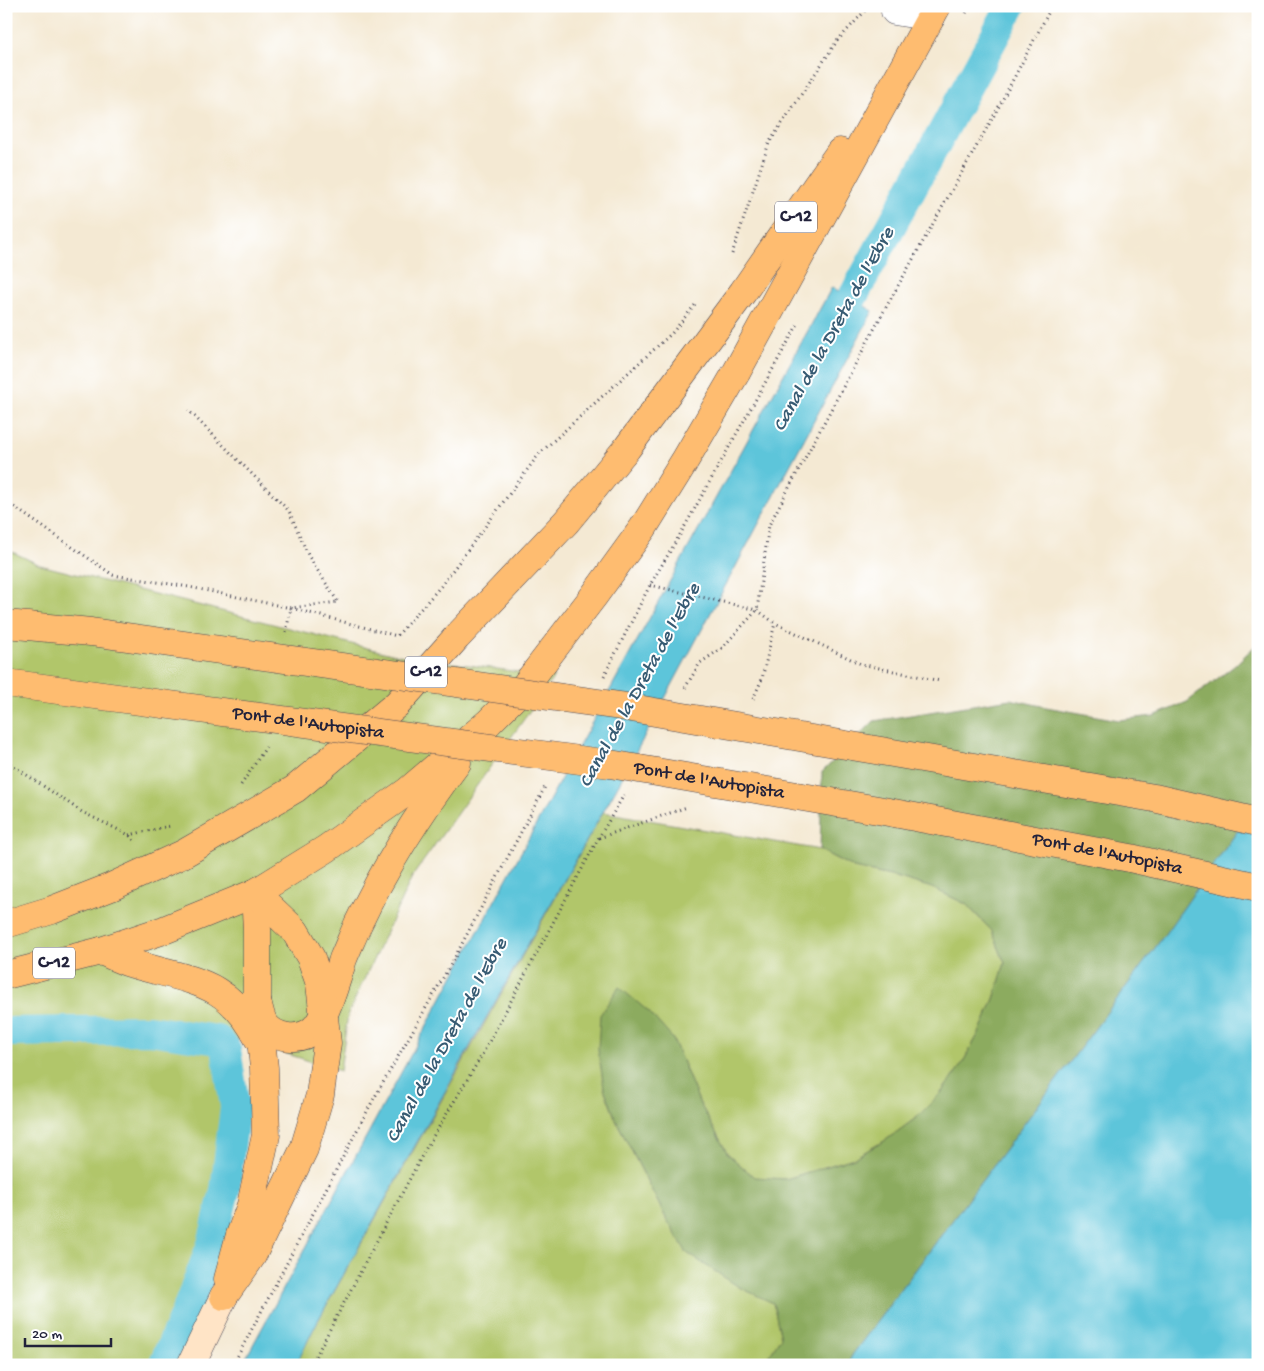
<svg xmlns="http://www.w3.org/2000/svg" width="1264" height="1371" font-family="'Gochi Hand',sans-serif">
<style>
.green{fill:#b1c66b;stroke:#6a7453}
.forest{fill:#8cab5f;stroke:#57664d}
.water{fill:#5dc5da;stroke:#40748a}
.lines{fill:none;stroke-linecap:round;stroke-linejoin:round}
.canal{stroke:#5dc5da;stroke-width:30}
.street-casing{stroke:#424052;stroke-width:29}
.secondary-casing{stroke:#424052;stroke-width:29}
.primary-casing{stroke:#424052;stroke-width:29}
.path{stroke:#424052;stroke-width:3;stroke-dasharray:1 4;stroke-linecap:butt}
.street{stroke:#fff;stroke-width:28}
.secondary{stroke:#ffe4c6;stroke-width:28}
.primary{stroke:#febc70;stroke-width:28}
.highway-bridge-casing{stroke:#424052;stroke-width:29;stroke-linecap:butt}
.highway-bridge{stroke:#febc70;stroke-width:28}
.labels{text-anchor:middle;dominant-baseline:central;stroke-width:4;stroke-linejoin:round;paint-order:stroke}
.shield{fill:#fff;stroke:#646476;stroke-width:1}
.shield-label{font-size:18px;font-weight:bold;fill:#22223b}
.street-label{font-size:19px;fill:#22223b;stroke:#fff}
.water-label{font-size:20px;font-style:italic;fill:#375b73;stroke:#fff}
</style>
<rect width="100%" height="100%" fill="#fff"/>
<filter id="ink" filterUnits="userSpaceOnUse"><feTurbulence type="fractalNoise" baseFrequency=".02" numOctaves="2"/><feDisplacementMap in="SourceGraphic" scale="10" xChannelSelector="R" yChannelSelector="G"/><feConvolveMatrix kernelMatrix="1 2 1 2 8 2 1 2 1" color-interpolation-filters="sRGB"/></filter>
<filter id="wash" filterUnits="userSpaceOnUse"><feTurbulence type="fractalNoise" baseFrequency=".0096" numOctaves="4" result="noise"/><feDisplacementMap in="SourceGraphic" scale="20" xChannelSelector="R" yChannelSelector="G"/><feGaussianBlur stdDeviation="1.12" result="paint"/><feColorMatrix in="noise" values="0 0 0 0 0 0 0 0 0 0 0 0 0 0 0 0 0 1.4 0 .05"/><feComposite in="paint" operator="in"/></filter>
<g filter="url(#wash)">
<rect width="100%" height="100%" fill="#f4e9d3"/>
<g class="green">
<path d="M6 549 40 565 391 654 554 677 412 877 348 1014 340 1071 238 1038 241 1180 198 1316 174 1365H6Z"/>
<path d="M603 812 820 850 854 868 900 878 933 888 966 904 992 931 1005 963 994 999 979 1033 962 1064 941 1093 916 1118 886 1140 854 1158 786 1179 754 1178 728 1154 700 1104 673 1039 604 1088 616 1120 667 1220 739 1287 773 1302 781 1337 763 1365H296L315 1326Z"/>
</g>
<path class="forest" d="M1258 643V802L1158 944 853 1354 847 1365H763L781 1337 773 1303 739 1287 687 1253 667 1220 616 1120 604 1088 598 1049 600 1015 619 987 649 1012 673 1039 700 1104 728 1154 754 1177 786 1179 854 1158 886 1140 916 1118 941 1093 962 1064 979 1033 994 999 1005 963 992 931 966 904 932 888 900 878 854 868 820 850 822 772 874 721 1010 699 1046 707 1119 720 1154 716 1187 702 1234 666Z"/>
<g class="water">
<path d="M832 287 873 311 620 782 477 1034 315 1326 296 1365H242L562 777Z"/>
<path d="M1258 802V1365H847L853 1354 1158 944Z"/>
</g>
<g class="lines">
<g class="canal">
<path d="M832 335 1011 6"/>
<path d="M6 1032 149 1030 218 1040 226 1049 235 1107 225 1190 212 1244 188 1307 164 1363"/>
</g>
</g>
</g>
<g filter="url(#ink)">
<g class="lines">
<g class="street-casing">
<path id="street" d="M897 6 895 11 931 17"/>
</g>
<g class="secondary-casing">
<path id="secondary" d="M191 1365 224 1296"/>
</g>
<g class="primary-casing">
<g id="primary">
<path d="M6 924 52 910 111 887 183 854 295 789 397 704 457 637 566 522 627 448 743 292 840 152"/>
<path d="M101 951C111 955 120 960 130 963 188 981 228 978 259 1040"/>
<path d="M6 975 101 951 164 930 255 893 326 849 408 791 489 722 524 687 593 597 643 528 684 462 736 373 937 6"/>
<path d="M257 1001C259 1008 260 1016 264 1023 274 1039 300 1042 314 1029 326 1018 338 975 343 959 348 947 353 936 358 924 385 867 419 813 457 763"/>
<path d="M228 1279 240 1235 251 1205 266 1135 264 1068 257 1001V930L255 893"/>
<path d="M224 1296 252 1256 304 1149 320 1095 327 1043 320 984 311 958 295 931 255 893"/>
</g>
</g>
<g class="path">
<path d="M966 13 970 6"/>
<path d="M732 254 769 143 837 41 865 11"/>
<path d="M14 507 113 575 189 587 291 608 338 602 309 557 289 511 188 410"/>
<path d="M650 585 757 610 775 623 861 664 940 681"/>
<path d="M286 632 291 608 397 636 441 586 539 454 672 333 695 305"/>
<path d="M604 676 650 585 681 533 798 324"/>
<path d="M685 688 700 663 722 648 757 610 769 525 885 309 997 110 1052 6"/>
<path d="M753 699 762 679 775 623"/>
<path d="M6 761 82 812 129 835 136 843"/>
<path d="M241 785 266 747"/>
<path d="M129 835 170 826"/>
<path d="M599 838 687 807"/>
<path d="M233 1365 372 1102 455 957 546 785"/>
<path d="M311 1365 425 1150 482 1055 598 839 624 795"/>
</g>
<use href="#street" class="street"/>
<use href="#secondary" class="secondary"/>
<use href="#primary" class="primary"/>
<g class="highway-bridge-casing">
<g id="highway-bridge">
<path d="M6 624 91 632 620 706 1154 798 1258 822"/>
<path id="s1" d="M6 683 610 764 878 810 1130 858 1258 887"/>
</g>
</g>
<use href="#highway-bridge" class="highway-bridge"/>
</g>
</g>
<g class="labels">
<g class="shield">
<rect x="775" y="201.5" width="42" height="31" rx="4"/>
<rect x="405" y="656.5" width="42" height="31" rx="4"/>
<rect x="33" y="947.5" width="42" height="31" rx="4"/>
</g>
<g class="shield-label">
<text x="796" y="217">C-12</text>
<text x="426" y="672">C-12</text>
<text x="54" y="963">C-12</text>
</g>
<g class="street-label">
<text stroke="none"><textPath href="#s1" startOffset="305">Pont de l'Autopista</textPath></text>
<text stroke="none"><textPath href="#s1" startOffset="710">Pont de l'Autopista</textPath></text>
<text stroke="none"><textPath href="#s1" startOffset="1115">Pont de l'Autopista</textPath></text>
</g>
<g class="water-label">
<text transform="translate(835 330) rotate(-61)">Canal de la Dreta de l'Ebre</text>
<text transform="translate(641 686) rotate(-61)">Canal de la Dreta de l'Ebre</text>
<text transform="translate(448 1041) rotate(-61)">Canal de la Dreta de l'Ebre</text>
</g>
</g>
<rect width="1264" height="1371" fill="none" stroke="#fff" stroke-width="25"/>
<path d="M25 1338v8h86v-8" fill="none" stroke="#22223b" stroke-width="2.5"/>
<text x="32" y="1338" font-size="15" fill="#22223b" stroke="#ffffff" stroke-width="4" paint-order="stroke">20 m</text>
</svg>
